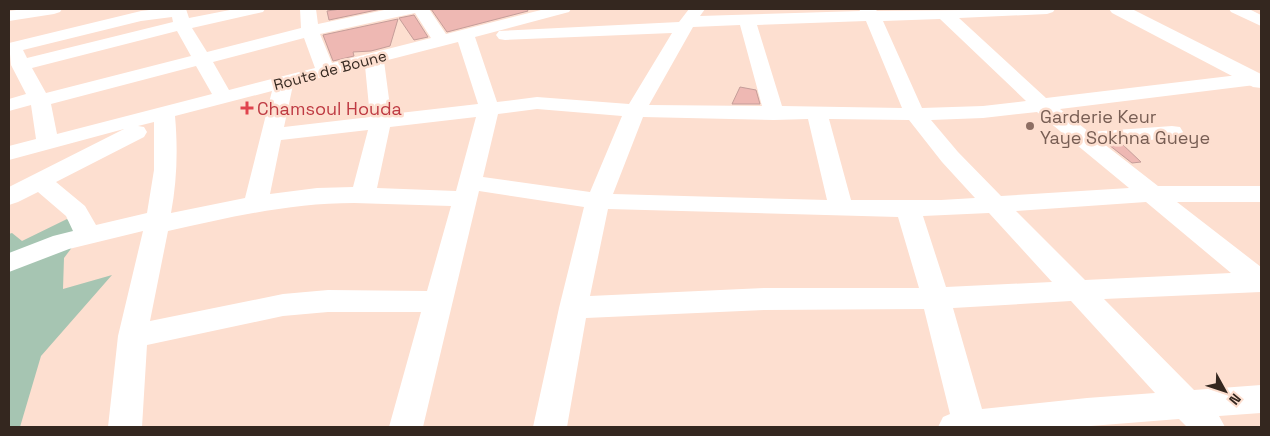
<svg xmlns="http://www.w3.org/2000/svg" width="1270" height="436" font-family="'Space Grotesk',sans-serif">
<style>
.green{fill:#a6c5b2}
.building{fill:#eeb8b3;stroke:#c59d99}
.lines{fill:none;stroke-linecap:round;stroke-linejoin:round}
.minor{fill:#fff;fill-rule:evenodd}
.major{fill:#fff;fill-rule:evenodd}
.health-dot{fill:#e0444e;stroke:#fddfd0;stroke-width:2}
.education-dot{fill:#8d6e63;stroke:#fddfd0;stroke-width:2}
.labels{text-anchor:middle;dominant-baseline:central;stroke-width:5;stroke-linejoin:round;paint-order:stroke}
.far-street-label{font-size:15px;fill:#34271f;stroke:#fddfd0}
.health-label{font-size:18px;fill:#be3a42;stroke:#fddfd0;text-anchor:start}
.education-label{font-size:18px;fill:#785e54;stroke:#fddfd0;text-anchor:start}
</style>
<rect width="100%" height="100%" fill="#fddfd0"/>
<path class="green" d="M67 219 82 234 64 258 63 289 112 275 41 356 20 427H9V234L12 233 22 241Z"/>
<g class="building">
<path d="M341 9H381L329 20 327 11Z"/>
<path d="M431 9H527L528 11 447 32Z"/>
<path d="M414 15 428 37 414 40 399 18Z"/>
<path d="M398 19 390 46 371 51 353 52 354 56 333 61 323 35Z"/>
<path d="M740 87 756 90 760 104H732Z"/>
<path d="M1122 144 1141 162 1132 163 1109 145Z"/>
</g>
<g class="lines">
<g class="minor">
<path d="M24 9H62L60 12 54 14 9 21V11Z"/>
<path d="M158 9H186L189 18 235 9H265L263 12 192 28 207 52 301 28 300 9H316L318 24 389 9H429L446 34 545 9H571L569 12 475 37 497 102 537 97 629 104 672 33 505 40 499 39 496 35 499 31 679 22 689 9H705L700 16 860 11 859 9H875L877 11 1055 9 1053 12 1047 14 959 18 1046 98 1255 73 1261 75V83L1255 85 1060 109 1089 132 1172 126 1180 127 1183 132 1180 137 1172 138 1104 144 1158 186H1261V202H1177L1261 267V292L1104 299 1194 390 1261 385V413L1219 416 1225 427H1187L1179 419 1078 427H938L943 417 950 414 924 309 764 310 586 318 567 427H533L559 308 584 207 479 191 423 427H389L421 312H328L283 316 147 345 142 427H108L118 336 143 231 69 249 9 272V253L53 236 73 231 66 216 38 192 18 202 9 205V187L124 129 9 160V146L36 139 31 105 9 111V99L26 94 11 65 9 43 141 11ZM415 13 431 38 332 63 320 34ZM172 17 173 22 27 58 23 50 141 21ZM940 19 1026 101 983 106 922 108 883 21ZM866 21 902 108 782 106 757 25ZM740 25 762 106 649 105 693 27ZM177 31 191 56 46 93 32 68ZM304 38 315 68 229 90 213 62ZM458 42 478 104 391 114 384 61ZM196 66 212 94 57 134 51 104ZM365 66 370 117 284 127 293 85ZM272 91 245 198 171 213C177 181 178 149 175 116ZM537 109 622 116 590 192 483 177 498 114ZM1037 112 1129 188 1001 196 958 152 931 120 983 118ZM476 117 456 191 377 188 390 127ZM643 117 774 120 808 119 827 200 613 194ZM829 119 909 120 942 162 975 198 941 200H851ZM154 122V170L147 213 96 225 85 206 56 182 144 137 147 132 144 127 138 126ZM368 130 353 187 317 188 270 194 281 140ZM1146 202 1231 273 1085 280 1016 211ZM354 203 451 206 427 291 328 290 283 294 150 321 168 231C231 217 290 203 354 203ZM608 209 898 217 919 288H764L590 296ZM989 213 1052 282 946 287 923 216ZM1071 301 1155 393 1087 398 982 409 953 308Z"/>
<path d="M1229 9H1249L1261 15V26L1231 12Z"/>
</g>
<path class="major" d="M1109 9H1132L1261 74V88L1253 87 1112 13Z"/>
</g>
<path class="health-dot" d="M244.5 100.5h5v5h5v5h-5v5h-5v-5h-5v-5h5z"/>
<circle class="education-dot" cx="1030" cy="126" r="5"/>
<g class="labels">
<g class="far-street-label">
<text transform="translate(330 70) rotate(-15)">Route de Boune</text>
</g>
<g class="health-label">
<text x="257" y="108">Chamsoul Houda</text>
</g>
<g class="education-label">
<text x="1040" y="116">Garderie Keur<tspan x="1040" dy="21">Yaye Sokhna Gueye</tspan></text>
</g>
</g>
<rect width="1270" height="436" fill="none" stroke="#34271f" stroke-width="20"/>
<g transform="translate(1225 391) rotate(130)" stroke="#fddfd0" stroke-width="4" paint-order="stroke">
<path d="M0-4L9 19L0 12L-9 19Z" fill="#34271f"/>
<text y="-8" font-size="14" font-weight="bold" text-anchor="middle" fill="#34271f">N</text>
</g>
</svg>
